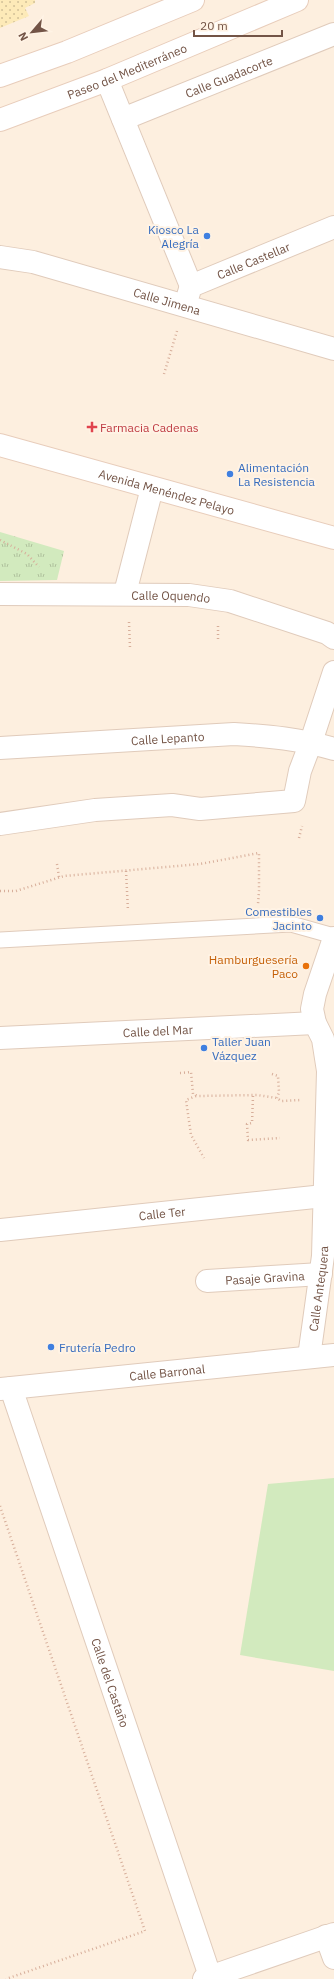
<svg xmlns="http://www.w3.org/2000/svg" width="334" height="1979" font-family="'IBM Plex Sans',sans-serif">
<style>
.sand{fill:url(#sand-dots)}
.park{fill:url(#park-tufts)}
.pitch{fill:#d2eabe}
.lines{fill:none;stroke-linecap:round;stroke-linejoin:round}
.service-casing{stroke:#e0cbbb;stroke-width:17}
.pedestrian-casing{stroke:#e0cbbb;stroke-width:24}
.minor-casing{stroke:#e0cbbb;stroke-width:24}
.tertiary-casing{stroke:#e0cbbb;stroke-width:24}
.secondary-casing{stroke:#e8cdbb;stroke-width:24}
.path{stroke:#d7ae9a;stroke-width:2.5;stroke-dasharray:1 3;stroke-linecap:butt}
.service{stroke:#fff;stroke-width:15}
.pedestrian{stroke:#fff;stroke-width:22}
.minor{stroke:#fff;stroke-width:22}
.tertiary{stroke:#fff;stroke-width:22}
.secondary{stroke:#fff;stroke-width:22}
.shop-dot{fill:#3f7fe0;stroke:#fff3e5;stroke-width:1.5}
.health-dot{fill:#e0444e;stroke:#fff3e5;stroke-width:1.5}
.food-dot{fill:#e8710a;stroke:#fff3e5;stroke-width:1.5}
.labels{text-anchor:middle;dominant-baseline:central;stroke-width:4;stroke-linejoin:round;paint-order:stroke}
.street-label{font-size:12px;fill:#735446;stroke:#fff3e5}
.shop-label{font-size:12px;fill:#366cbe;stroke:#fff3e5;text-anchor:start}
.health-label{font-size:12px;fill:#be3a42;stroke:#fff3e5;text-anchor:start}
.food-label{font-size:12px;fill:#c56008;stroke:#fff3e5;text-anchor:end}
</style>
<defs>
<pattern id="sand-dots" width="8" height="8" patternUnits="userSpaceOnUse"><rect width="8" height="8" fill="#fdeab8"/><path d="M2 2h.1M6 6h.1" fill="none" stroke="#d1c097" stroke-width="1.8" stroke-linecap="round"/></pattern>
<pattern id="park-tufts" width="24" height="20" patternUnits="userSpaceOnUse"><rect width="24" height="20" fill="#d2eabe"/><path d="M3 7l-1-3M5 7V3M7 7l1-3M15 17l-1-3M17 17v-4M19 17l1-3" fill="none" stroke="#afc09c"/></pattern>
</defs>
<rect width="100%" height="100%" fill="#fdefdf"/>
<path class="sand" d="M0 0H35V3L25 8 29 16 0 28Z"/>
<path class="park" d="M0 532 64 551 57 580 0 581Z"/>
<path class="pitch" d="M334 1478V1671L240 1655 268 1484Z"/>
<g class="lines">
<g class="service-casing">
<path id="service" d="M0 940 291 924 334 936"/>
</g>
<g class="pedestrian-casing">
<g id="pedestrian">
<path d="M0 824 95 810 172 805 200 809 294 801 300 771 311 742"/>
<path d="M326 1936 334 1958"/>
</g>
</g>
<g class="minor-casing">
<g id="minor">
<path d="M107 80 191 286"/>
<path id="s1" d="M123 119 334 34"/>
<path id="s2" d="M0 257 33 262 334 349"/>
<path id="s3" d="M187 299 191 286 334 227"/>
<path d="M125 593 152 488"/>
<path id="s4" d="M0 594 189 595 230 601 327 633 334 638"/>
<path d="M311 742 334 672"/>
<path id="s5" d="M0 748 234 734C268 736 301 739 334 749"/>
<path id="s6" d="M0 1038 315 1023"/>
<path id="s7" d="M0 1230 324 1196"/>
<path id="s8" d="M207 1281 321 1274"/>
<path id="s9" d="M309 1357 323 1256 328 1071 323 1039 315 1023 312 1009 315 994 334 938"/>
<path id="s10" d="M11 1388 211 1979"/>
<path d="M204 1979 334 1934"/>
</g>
</g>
<g class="tertiary-casing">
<g id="tertiary">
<path id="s11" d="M0 1389 334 1355"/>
</g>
</g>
<g class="secondary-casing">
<g id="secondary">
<path d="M0 76 67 52 193 0"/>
<path id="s12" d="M0 120 107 80 297 0"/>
<path id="s13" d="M0 445 334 538"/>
</g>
</g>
<g class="path">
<path d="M164 374 177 331"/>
<path d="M0 540 27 554 39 567"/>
<path d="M129 622 130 648"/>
<path d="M218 626V639"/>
<path d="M299 838 302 826"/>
<path d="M57 864 59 877"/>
<path d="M126 871 128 911"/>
<path d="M0 891H16L64 876 200 864 259 853V891L258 904"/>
<path d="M180 1073 191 1072 193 1094 198 1096 257 1095 277 1098 281 1101 301 1100"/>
<path d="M272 1074 278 1076 279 1092 277 1098"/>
<path d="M196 1096 186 1100 191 1135 204 1158"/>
<path d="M253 1096 252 1123 247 1124 248 1140 280 1138"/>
<path d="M0 1506 145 1931 6 1979"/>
</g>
<use href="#service" class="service"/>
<use href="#pedestrian" class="pedestrian"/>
<use href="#minor" class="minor"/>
<use href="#tertiary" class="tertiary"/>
<use href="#secondary" class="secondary"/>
</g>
<g class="shop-dot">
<circle cx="207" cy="236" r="4"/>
<circle cx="230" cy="474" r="4"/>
<circle cx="320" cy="918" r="4"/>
<circle cx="204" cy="1048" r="4"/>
<circle cx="51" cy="1347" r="4"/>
</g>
<path class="health-dot" d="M90 421h4v4h4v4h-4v4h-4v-4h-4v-4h4z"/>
<circle class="food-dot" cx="306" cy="966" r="4"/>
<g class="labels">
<g class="street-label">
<text stroke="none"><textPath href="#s12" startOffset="136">Paseo del Mediterráneo</textPath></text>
<text stroke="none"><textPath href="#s1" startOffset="114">Calle Guadacorte</textPath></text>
<text stroke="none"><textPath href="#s3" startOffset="81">Calle Castellar</textPath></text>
<text stroke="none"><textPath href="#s2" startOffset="173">Calle Jimena</textPath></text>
<text stroke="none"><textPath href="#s13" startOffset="173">Avenida Menéndez Pelayo</textPath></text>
<text stroke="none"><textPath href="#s4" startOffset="171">Calle Oquendo</textPath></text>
<text stroke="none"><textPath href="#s5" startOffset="168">Calle Lepanto</textPath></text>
<text stroke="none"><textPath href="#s6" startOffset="158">Calle del Mar</textPath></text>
<text stroke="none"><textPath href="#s7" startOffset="163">Calle Ter</textPath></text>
<text stroke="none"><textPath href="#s8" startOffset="58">Pasaje Gravina</textPath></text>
<text stroke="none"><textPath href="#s9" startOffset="69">Calle Antequera</textPath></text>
<text stroke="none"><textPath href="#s11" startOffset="168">Calle Barronal</textPath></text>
<text stroke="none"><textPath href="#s10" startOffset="311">Calle del Castaño</textPath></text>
</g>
<g class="shop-label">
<text x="199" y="229" text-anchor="end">Kiosco La<tspan x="199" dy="14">Alegría</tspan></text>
<text x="238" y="467">Alimentación<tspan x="238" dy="14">La Resistencia</tspan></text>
<text x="312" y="911" text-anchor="end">Comestibles<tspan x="312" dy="14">Jacinto</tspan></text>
<text x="212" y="1041">Taller Juan<tspan x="212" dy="14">Vázquez</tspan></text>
<text x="59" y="1347">Frutería Pedro</text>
</g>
<g class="health-label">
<text x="100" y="427">Farmacia Cadenas</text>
</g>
<g class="food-label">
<text x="298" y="959">Hamburguesería<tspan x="298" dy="14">Paco</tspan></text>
</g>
</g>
<g transform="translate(32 32) rotate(242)" stroke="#fff3e5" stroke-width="3" paint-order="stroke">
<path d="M0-3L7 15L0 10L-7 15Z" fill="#735446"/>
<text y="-6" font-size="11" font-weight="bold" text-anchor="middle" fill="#735446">N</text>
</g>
<path d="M194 30v6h88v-6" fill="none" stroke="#735446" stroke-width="2"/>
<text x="200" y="30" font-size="12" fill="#735446" stroke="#fff3e5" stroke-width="3" paint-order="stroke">20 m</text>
</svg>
